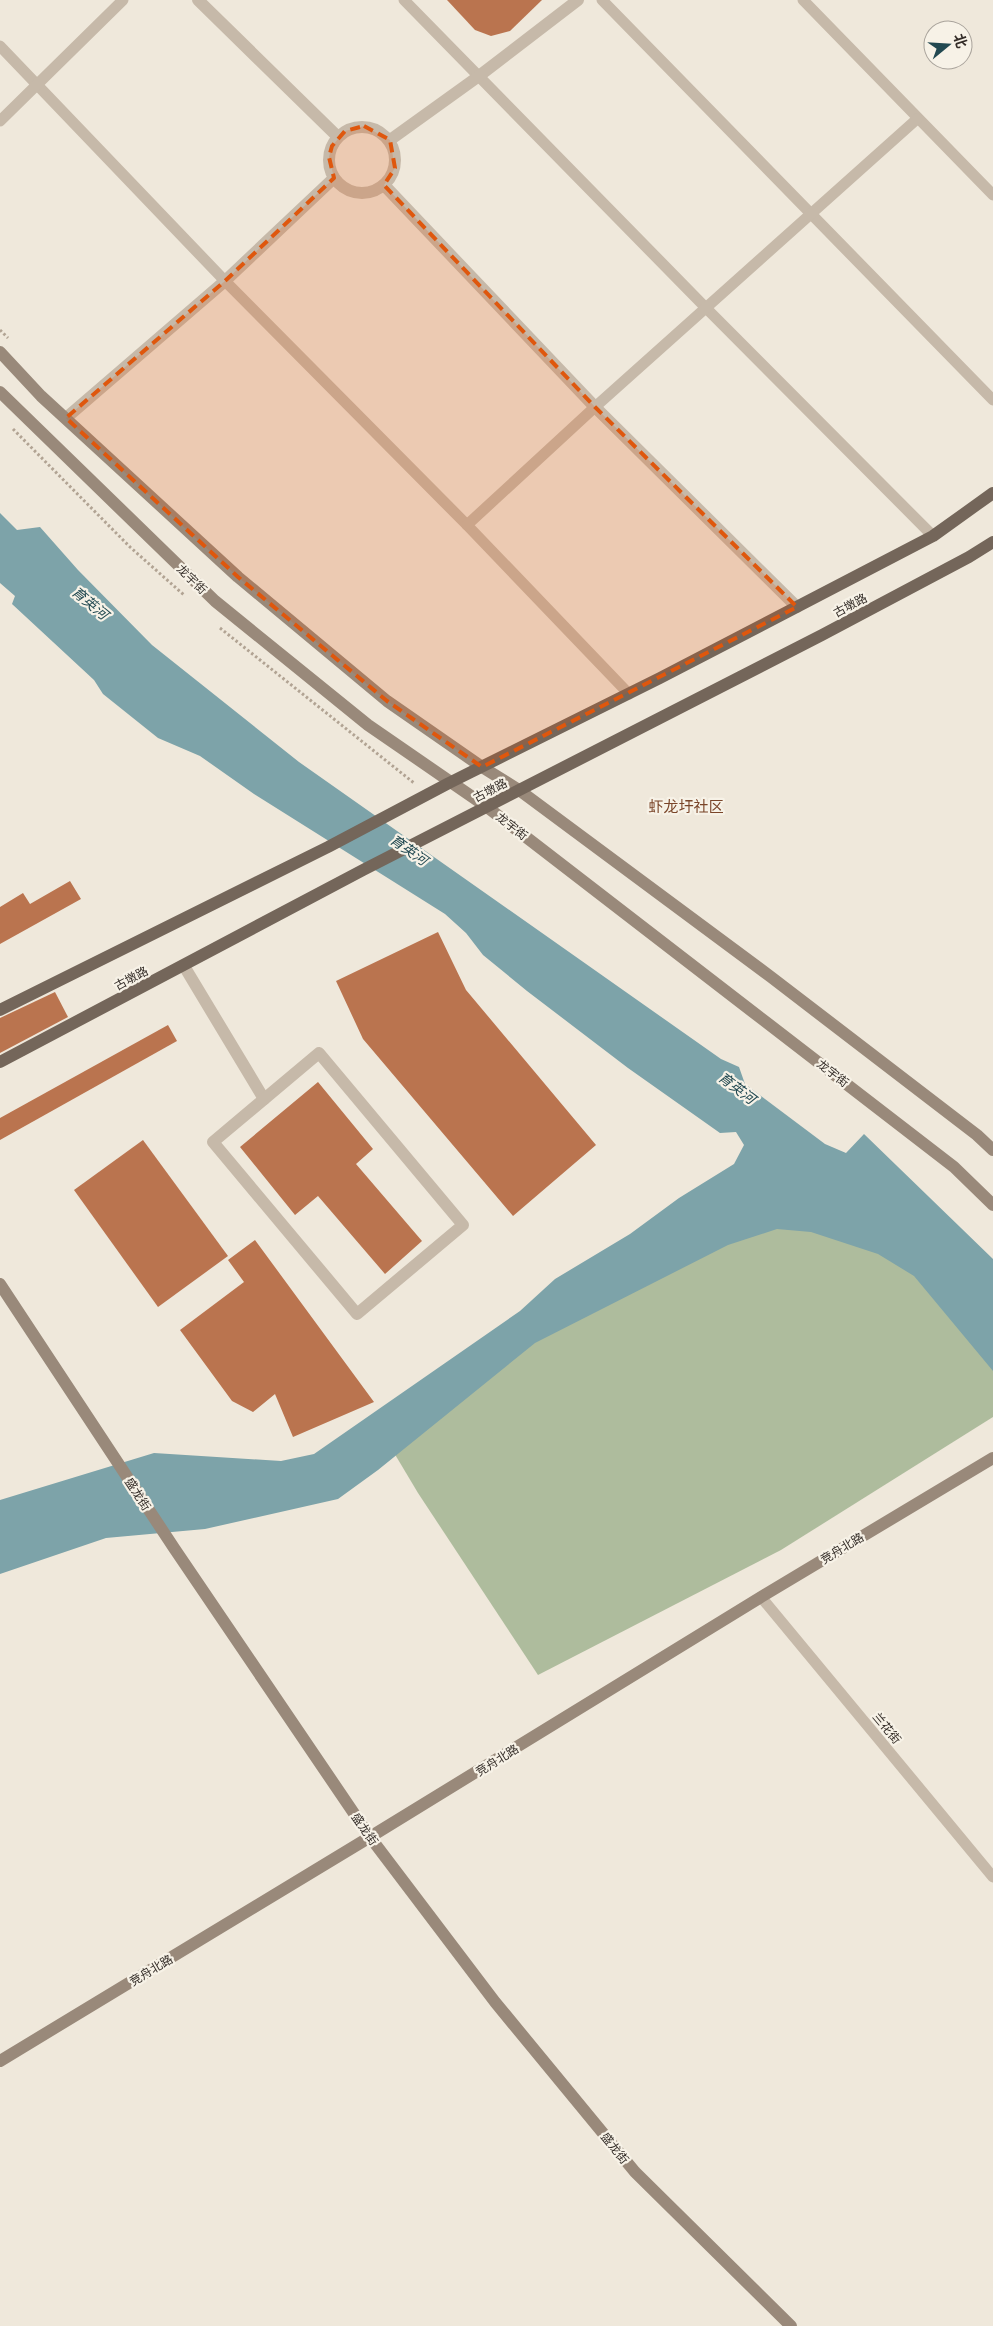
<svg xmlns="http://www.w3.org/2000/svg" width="993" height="2326" font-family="Mulish,'Noto Sans SC',sans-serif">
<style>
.green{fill:#aebc9d}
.water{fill:#7da3a9}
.building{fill:#ba744f}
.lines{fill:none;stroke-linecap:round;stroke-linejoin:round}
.path{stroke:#b1a393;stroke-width:3;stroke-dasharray:2.5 2.5;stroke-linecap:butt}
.lane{stroke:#c6b9a9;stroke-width:11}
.street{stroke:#c6b9a9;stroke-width:12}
.secondary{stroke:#99897a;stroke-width:12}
.primary{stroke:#74665a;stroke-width:12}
.marked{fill:#df570d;fill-opacity:0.2;stroke:#df570d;stroke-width:4;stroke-dasharray:10 6;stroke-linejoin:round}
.labels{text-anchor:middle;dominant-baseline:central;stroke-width:4.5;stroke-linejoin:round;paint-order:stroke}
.street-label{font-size:12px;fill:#342d28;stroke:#f7f2e7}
.water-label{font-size:14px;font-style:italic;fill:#224951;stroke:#f7f2e7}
.quarter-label{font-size:15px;fill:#7a4529;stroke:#f7f2e7}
</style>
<rect width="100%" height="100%" fill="#efe8db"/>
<path class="green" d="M815 1163 993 1323V1417L781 1550 538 1675 418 1493 381 1431Z"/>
<path class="water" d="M0 513 17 530 40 527 78 570 152 645 299 762 721 1059 739 1067 745 1084 825 1144 846 1153 864 1134 993 1259V1371L914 1276 878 1254 811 1232 777 1229 728 1245 535 1343 378 1470 338 1499 205 1529 106 1538 0 1574V1500L154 1453 281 1461 314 1454 520 1311 555 1279 630 1234 679 1198 734 1164 744 1145 736 1132 720 1133 628 1068 527 991 483 955 466 933 445 914 254 794 200 756 158 738 103 694 94 680 12 604 15 596 0 583Z"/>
<g class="building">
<path d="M447 0H542L510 31 491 36 475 30Z"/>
<path d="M70 881 81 899 0 944V907L23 893 30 904Z"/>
<path d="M438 932 466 990 596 1145 513 1216 363 1039 336 981Z"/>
<path d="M55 992 68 1017 0 1053V1018Z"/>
<path d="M168 1025 177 1041 0 1140V1118Z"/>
<path d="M318 1082 373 1149 356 1164 422 1241 385 1274 318 1196 295 1215 240 1147Z"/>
<path d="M143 1140 228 1256 158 1307 74 1190Z"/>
<path d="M255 1240 374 1402 293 1437 275 1394 253 1412 232 1401 180 1330 244 1282 228 1260Z"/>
</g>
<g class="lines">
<g class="path">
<path d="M0 330 8 338"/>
<path d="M13 429 130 547 184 595"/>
<path d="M220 628 414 783"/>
</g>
<g class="lane">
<path d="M404 0 706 308 933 536"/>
<path d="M602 0 993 400"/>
<path d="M803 0 993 195"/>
<path d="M0 46 225 281 467 525 629 694"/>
<path d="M0 121 123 0"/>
<path d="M467 525 595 407 917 119"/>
<path d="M761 1597 993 1877"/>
</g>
<g class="street">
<path d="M198 0 338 137"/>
<circle cx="362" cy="160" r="33"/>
<path d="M390 140 479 76 578 0"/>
<path d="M384 185 595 407 797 607"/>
<path d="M66 418 225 281 334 178"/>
<path d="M184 966 264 1099"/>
<path d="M319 1053 463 1225 357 1314 213 1142Z"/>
</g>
<g class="secondary">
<path d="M0 352 41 396 238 577 387 701 482 767 519 790 771 977 977 1135 993 1150"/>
<path d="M0 392 215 601 368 725 487 807 954 1167 993 1205"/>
<path d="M0 1284 174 1548 370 1837 495 2002 635 2172 791 2326"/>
<path d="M0 2061 370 1837 761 1597 993 1458"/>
</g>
<g class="primary">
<path d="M0 1010 328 847 449 783 660 678 933 536 993 493"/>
<path d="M0 1062 363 870 822 635 969 557 993 542"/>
</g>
</g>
<path class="marked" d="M364 126 390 140 395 168 384 185 595 407 797 607 482 767 387 701 238 577 66 418 225 281 334 178 329 157 332 146 345 131Z"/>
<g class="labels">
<g class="street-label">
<text transform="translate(192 579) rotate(44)">龙宇街</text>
<text transform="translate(850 605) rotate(-28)">古墩路</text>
<text transform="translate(490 790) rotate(-27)">古墩路</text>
<text transform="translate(512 826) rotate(38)">龙宇街</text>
<text transform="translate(131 978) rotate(-28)">古墩路</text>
<text transform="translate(833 1073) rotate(38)">龙宇街</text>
<text transform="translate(138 1494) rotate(57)">盛龙街</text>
<text transform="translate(842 1548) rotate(-31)">竞舟北路</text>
<text transform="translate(887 1728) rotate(50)">兰花街</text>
<text transform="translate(497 1760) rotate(-32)">竞舟北路</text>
<text transform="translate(365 1829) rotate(55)">盛龙街</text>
<text transform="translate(151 1970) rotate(-31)">竞舟北路</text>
<text transform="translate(615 2148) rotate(51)">盛龙街</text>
</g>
<g class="water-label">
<text transform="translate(90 603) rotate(40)">育英河</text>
<text transform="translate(409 850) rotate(35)">育英河</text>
<text transform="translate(737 1088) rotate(37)">育英河</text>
</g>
<g class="quarter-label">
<text x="686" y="806">虾龙圩社区</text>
</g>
</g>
<g transform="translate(948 45) rotate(72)"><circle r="24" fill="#f7f2e7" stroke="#a9a39b"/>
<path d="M0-4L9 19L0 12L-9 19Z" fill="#224951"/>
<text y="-8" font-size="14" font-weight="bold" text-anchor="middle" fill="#342d28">北</text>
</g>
</svg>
